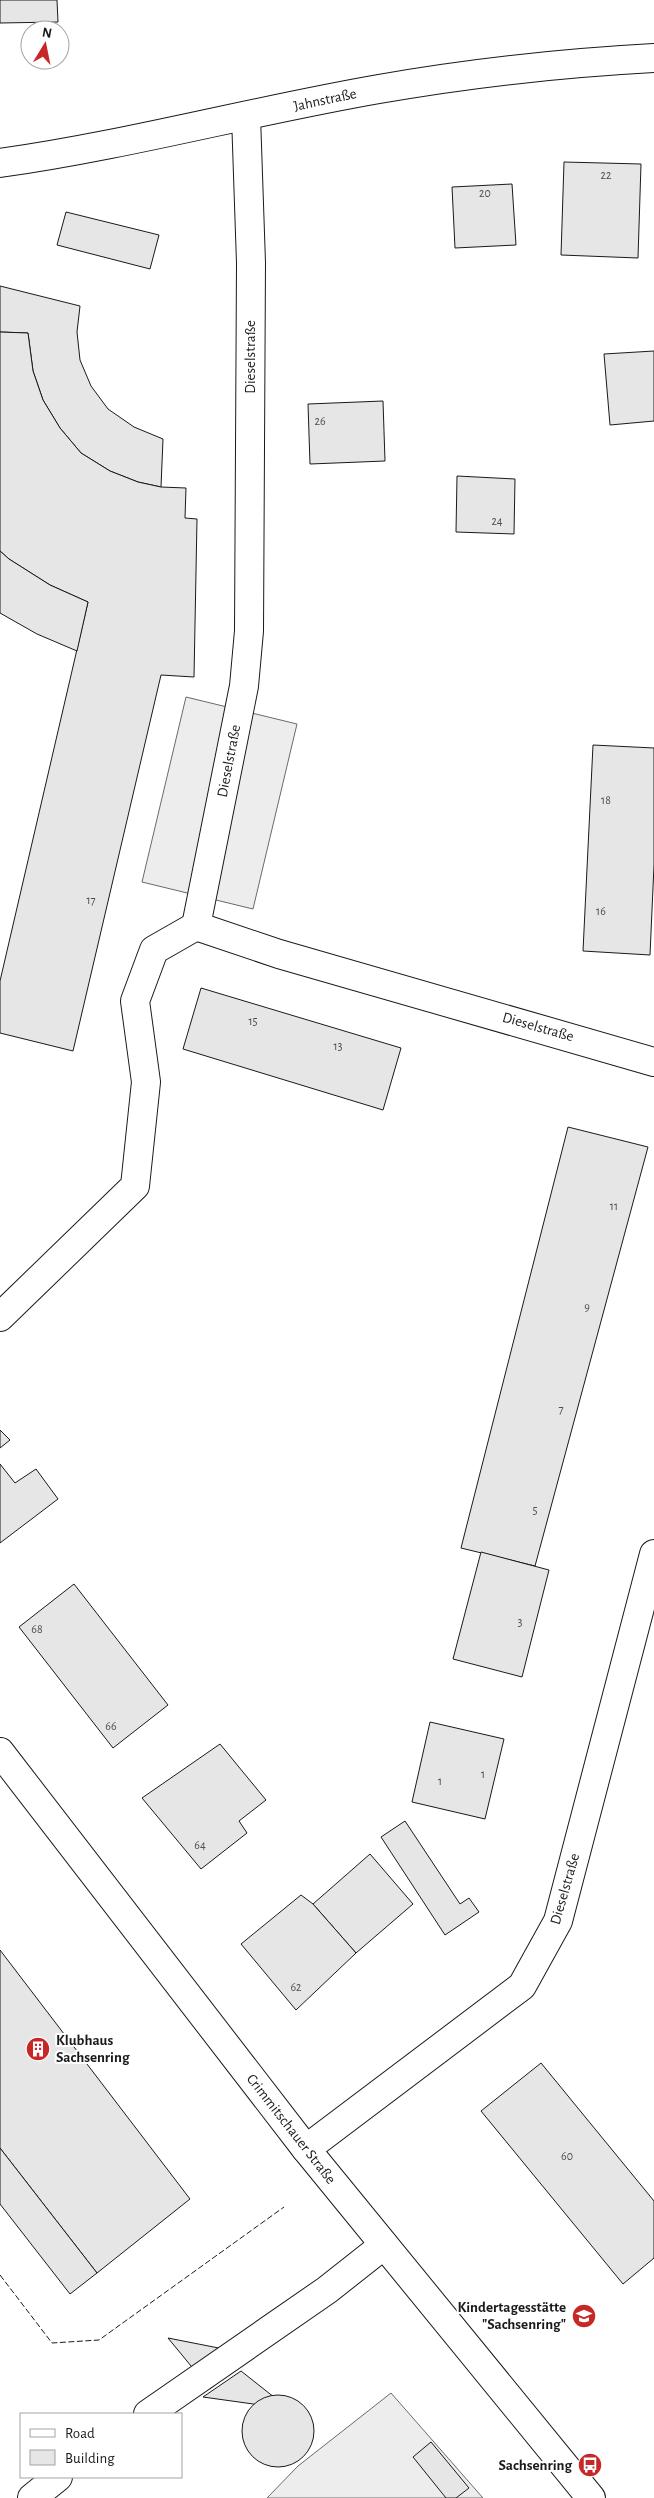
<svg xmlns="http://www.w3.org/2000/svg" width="654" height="2498" font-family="'Alegreya Sans',sans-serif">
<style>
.parking{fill:#ededed;stroke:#6a6a6a}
.building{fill:#e6e6e6;stroke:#1a1a1a}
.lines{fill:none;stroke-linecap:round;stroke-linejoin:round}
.minor-casing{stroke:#1a1a1a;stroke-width:30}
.major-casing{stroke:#1a1a1a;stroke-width:30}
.minor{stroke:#fff;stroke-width:28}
.major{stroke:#fff;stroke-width:28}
.fence{stroke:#1a1a1a;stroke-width:1;stroke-dasharray:6 2.5;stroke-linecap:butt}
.labels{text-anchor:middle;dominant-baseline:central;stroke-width:4;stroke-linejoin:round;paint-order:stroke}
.number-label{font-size:12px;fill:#4d4d4d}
.street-label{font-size:15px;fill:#1a1a1a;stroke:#fff}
.poi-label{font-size:15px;font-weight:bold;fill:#1a1a1a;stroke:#fff;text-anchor:end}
</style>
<rect width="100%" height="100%" fill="#fff"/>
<g class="parking">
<path d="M186 697 297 724 253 909 142 882Z"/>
<path d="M391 2393 483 2498H267L298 2466Z"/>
</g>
<g class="building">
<path d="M0 0H57L58 22 0 23Z"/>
<path d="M564 162 641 164 638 258 561 255Z"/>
<path d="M512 184 516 245 455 248 452 187Z"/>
<path d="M66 212 159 235 150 269 57 245Z"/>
<path d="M0 286 80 306 77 332 80 360 91 386 108 409 134 427 163 439 161 487 138 482 110 471 81 453 60 428 43 400 33 371 28 333 0 332Z"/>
<path d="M0 332 28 333 33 371 43 400 60 428 81 453 110 471 138 482 161 487 186 488 185 518 197 519 194 677 161 675 73 1051 0 1033V981L88 602 50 585 9 559 0 551Z"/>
<path d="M654 351V421L610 425 604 354Z"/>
<path d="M383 401 385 461 310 464 308 404Z"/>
<path d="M457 476 515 479 514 534 456 532Z"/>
<path d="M0 551 9 559 50 585 88 602 77 651 37 634 0 613Z"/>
<path d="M593 745 654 748V865L650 955 583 951Z"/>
<path d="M201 988 401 1048 383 1110 183 1049Z"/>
<path d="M568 1127 648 1147 535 1566 461 1548Z"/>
<path d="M0 1430 10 1440 0 1448Z"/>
<path d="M0 1464 15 1483 36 1469 58 1499 0 1543Z"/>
<path d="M481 1552 549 1570 522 1677 453 1659Z"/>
<path d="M74 1584 168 1705 113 1748 19 1627Z"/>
<path d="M430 1722 504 1739 485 1819 412 1802Z"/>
<path d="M220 1744 266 1800 239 1821 247 1833 201 1869 142 1798Z"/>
<path d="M405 1821 460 1904 469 1898 479 1912 445 1935 381 1837Z"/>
<path d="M370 1854 413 1904 356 1953 313 1904Z"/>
<path d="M301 1895 313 1904 356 1953 296 2010 241 1944Z"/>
<path d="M0 1950 190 2199 97 2273 0 2148Z"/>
<path d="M541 2063 654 2201V2258L623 2284 481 2111Z"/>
<path d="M0 2148 97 2273 70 2294 0 2204Z"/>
<path d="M168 2338 249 2354 210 2389Z"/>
<path d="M241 2371 289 2409 203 2397Z"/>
<circle cx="278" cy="2431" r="36"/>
<path d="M431 2442 469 2488 456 2498H446L413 2457Z"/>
</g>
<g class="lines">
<g class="minor-casing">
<g id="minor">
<path d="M246 116 251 263 249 631 244 686 196 926 279 954 654 1062"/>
<path d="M0 163C128 145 252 111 379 89 470 73 562 63 654 58"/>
<path d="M0 1317 135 1186 146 1082 135 1001 154 950 196 926"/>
<path d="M306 2149 522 1986 558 1921 654 1554"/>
<path d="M148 2414 327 2290 384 2245"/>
<path d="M32 2498 58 2477"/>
</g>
</g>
<g class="major-casing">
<path id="major" d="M0 1752 306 2149 591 2498"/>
</g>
<use href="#minor" class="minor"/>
<use href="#major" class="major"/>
<path class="fence" d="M0 2275 52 2343 99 2340 284 2207"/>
</g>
<defs>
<g id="building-disc" transform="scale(1.25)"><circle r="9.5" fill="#c62828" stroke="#fff"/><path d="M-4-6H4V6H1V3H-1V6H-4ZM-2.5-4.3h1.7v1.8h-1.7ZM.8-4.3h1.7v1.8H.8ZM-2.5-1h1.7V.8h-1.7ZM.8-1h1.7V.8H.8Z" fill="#fff"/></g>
<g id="school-disc" transform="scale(1.25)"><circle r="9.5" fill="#c62828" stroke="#fff"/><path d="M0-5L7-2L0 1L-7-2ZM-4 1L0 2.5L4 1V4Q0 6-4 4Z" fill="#fff"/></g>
<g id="bus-disc" transform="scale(1.25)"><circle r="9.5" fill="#c62828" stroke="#fff"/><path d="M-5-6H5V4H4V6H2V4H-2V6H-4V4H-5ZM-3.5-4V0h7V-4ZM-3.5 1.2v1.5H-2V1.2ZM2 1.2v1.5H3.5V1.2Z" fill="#fff"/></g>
</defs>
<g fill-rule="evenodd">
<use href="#building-disc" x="38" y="2049"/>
<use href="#school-disc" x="584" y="2316"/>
<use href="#bus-disc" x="590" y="2465"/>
</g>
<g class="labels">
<g class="number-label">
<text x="606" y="175">22</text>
<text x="485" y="193">20</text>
<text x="320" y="421">26</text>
<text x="497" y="521">24</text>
<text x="606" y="800">18</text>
<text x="91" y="900">17</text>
<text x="601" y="911">16</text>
<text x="253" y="1021">15</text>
<text x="338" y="1046">13</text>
<text x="614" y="1206">11</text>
<text x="587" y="1307">9</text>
<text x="561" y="1409">7</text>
<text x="535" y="1510">5</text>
<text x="520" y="1622">3</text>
<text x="37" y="1629">68</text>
<text x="111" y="1726">66</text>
<text x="483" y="1774">1</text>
<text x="440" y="1781">1</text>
<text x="200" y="1845">64</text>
<text x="296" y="1987">62</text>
<text x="567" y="2156">60</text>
</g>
<g class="street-label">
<text transform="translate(325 100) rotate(-12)">Jahnstraße</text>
<text transform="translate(250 357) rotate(-90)">Dieselstraße</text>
<text transform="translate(229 761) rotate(-79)">Dieselstraße</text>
<text transform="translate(538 1027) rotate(16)">Dieselstraße</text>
<text transform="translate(565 1889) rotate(-74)">Dieselstraße</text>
<text transform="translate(291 2129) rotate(52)">Crimmitschauer Straße</text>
</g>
<g class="poi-label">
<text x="56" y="2040" text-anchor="start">Klubhaus<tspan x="56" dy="17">Sachsenring</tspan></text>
<text x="566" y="2307">Kindertagesstätte<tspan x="566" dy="17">"Sachsenring"</tspan></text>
<text x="572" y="2465">Sachsenring</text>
</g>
</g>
<rect x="20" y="2413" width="162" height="65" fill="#ffffff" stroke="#a3a3a3"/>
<rect x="30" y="2429" width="25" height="8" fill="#ffffff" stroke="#a3a3a3"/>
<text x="65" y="2438" font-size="15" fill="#1a1a1a">Road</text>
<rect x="30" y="2450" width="25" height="15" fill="#e6e6e6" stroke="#a3a3a3"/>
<text x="65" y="2463" font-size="15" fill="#1a1a1a">Building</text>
<g transform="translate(45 45) rotate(10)"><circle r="24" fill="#ffffff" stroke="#a3a3a3"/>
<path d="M0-4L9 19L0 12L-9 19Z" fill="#c62828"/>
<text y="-8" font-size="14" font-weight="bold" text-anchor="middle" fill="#1a1a1a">N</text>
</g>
</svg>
